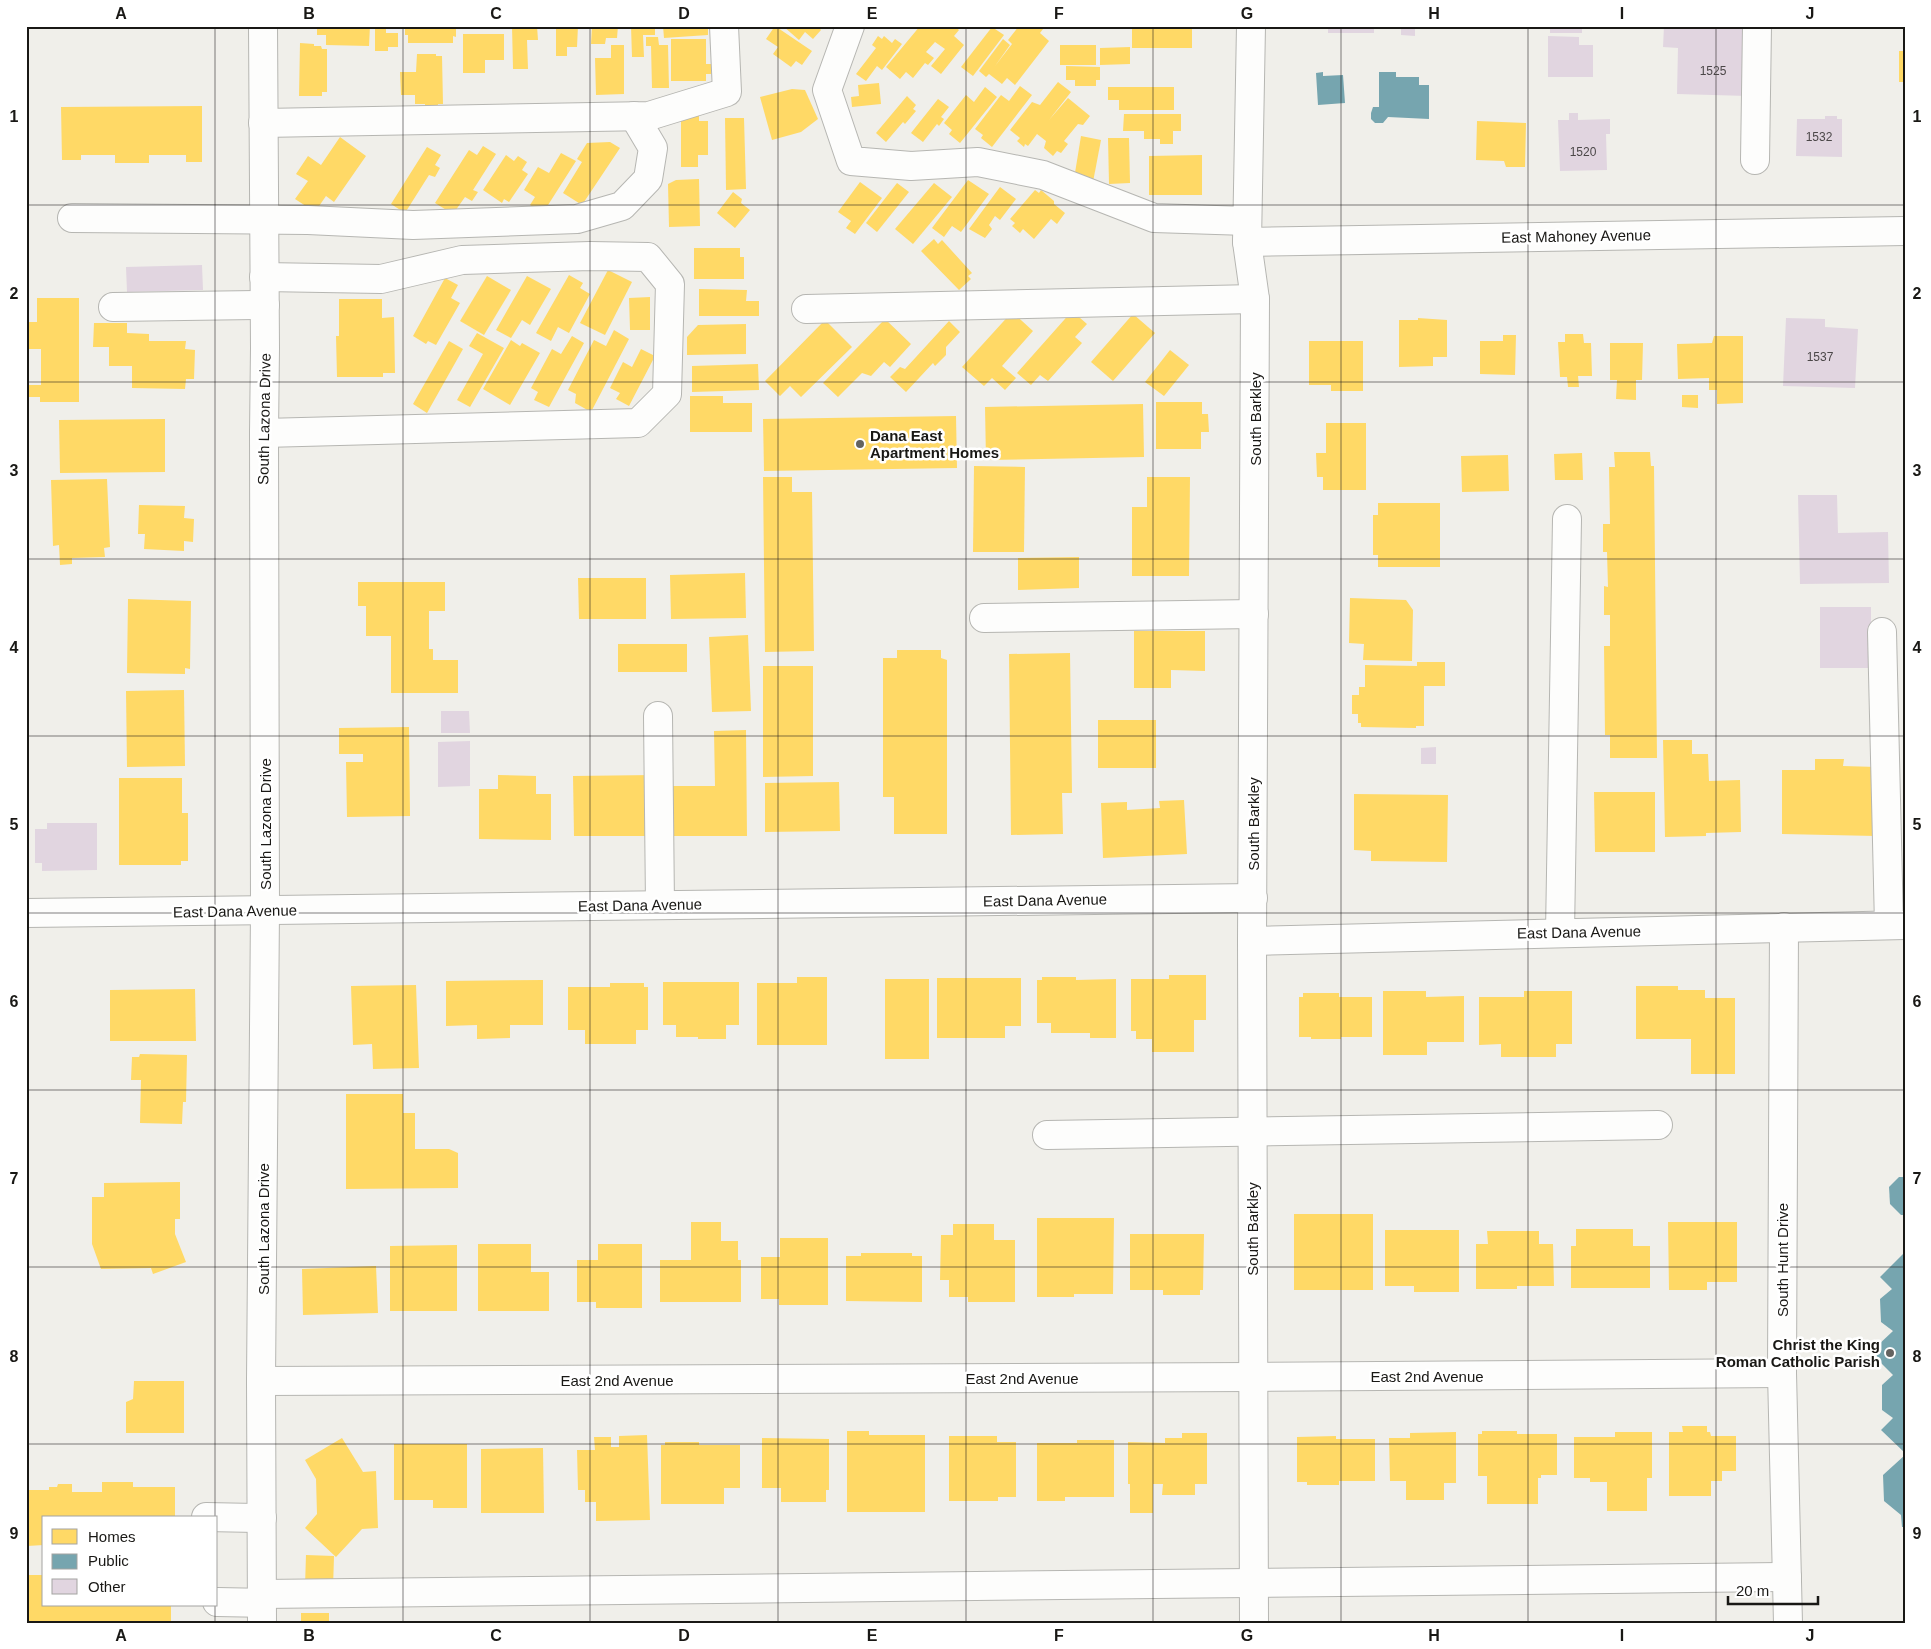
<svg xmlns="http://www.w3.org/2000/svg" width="1931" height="1649" font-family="Helvetica,sans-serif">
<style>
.homes{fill:#ffd966}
.public{fill:#76a5af}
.building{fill:#e1d5e0}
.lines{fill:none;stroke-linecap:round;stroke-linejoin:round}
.minor-casing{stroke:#b6b6b2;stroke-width:30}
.minor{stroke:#fdfdfc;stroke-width:28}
.grid{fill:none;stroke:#191815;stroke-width:1;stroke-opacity:0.55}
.poi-dot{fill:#646360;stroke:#fff;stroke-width:2}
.labels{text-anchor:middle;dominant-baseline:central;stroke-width:5;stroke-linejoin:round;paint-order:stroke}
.number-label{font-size:12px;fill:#4b4748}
.street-label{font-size:15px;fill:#191815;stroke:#fff}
.poi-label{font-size:15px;font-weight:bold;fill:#191815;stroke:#fff;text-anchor:start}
.neatline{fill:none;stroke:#191815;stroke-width:2}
.grid-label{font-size:16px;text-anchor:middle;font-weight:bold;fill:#191815}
</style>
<rect width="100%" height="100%" fill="#f0efea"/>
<g class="homes">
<path d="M317 26H370L369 46 326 45V35H317Z"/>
<path d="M375 26H386V33H398V47H388V51H375Z"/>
<path d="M405 26H456V37L453 36V43H408V35H405Z"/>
<path d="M512 26H537L538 40H527L528 69H513Z"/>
<path d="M550 26H578L577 47H567V56H556V29H550Z"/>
<path d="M592 26H618L617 38H606L605 44H591Z"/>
<path d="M631 26H655V35H643L644 57H632Z"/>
<path d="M663 26H708V35L664 38Z"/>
<path d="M775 26 812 51 802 65 796 61 791 67 773 54 778 47 766 39Z"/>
<path d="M783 26H817L821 30 813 39 805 32 799 40Z"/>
<path d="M920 26H954L959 30 954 36 964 45 941 74 931 66 945 49 935 42 926 52 934 58 928 65 925 63 913 78 906 72 900 79 886 67Z"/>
<path d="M1019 26H1039L1043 29 1040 33 1049 41 1015 85 1007 78 1002 84 989 74 986 77 979 71 1003 39 1010 45 995 66 1012 44 1008 40Z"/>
<rect x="1132" y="26" width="60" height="22"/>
<path d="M992 27 1004 35 973 76 961 67Z"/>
<path d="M463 34H504V60H485V73H463Z"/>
<path d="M878 36 882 39 884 36 892 43 895 39 902 44 882 70 877 66 866 81 856 74 876 48 872 45Z"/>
<path d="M646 37H658L659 45H668L669 88H652L651 46H646Z"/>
<path d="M671 39H706V64H711V74H706V81H671Z"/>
<path d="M300 43 314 44V46H321L322 49H327V92H322V96H299Z"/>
<path d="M611 45H624V94L596 95 595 58H611Z"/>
<rect x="1060" y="45" width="36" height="20"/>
<path d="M1130 47V64L1100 65V48Z"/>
<rect x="1899" y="51" width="6" height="31"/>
<path d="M417 54H436V56H442L443 104H438V106L425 107V104H415V95H401L400 72H416Z"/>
<path d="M1066 66 1100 67V80H1096V86H1075V80H1066Z"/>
<path d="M1058 82 1071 92 1049 120 1068 98 1090 116 1083 125 1078 124 1064 141 1068 144 1061 153 1057 151 1053 156 1044 148 1046 141 1037 134 1028 146 1025 144 1024 147 1017 141 1020 138 1010 130 1032 102 1040 105Z"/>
<path d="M879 83 881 104 852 107 851 97 859 96 858 85Z"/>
<path d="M1020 86 1032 95 992 147 981 138 983 135 975 129 1001 95 1009 101Z"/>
<path d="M985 87 997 97 960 143 949 134 952 130 944 123 966 95 974 102Z"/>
<path d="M1108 87H1174V110H1119V100H1108Z"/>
<path d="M792 89 805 90 818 119 801 132 772 140 760 97Z"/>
<path d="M907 96 916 105 913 109 916 111 905 124 903 122 886 142 876 133Z"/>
<path d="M938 99 949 107 941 117 944 119 939 126 937 124 923 142 911 133Z"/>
<path d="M202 106V162H186V155H149V163H115V155H81V160H62L61 107Z"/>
<path d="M681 114H699V121H708V155H698V167H681Z"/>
<path d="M1124 114H1181V131H1173V144H1160V139H1144V131H1123Z"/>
<path d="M725 118H744L746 189 726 190Z"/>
<path d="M1477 121 1526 123 1525 167H1506L1504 161 1476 160Z"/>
<path d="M1081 136 1101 140 1093 182 1074 179Z"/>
<path d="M340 137 366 156 334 202 326 196 315 212 295 199 308 181 296 174 308 156 321 165Z"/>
<path d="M1108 138H1129L1130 183 1109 184Z"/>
<path d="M610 142 620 148 582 205 563 193 582 162 577 159 587 143Z"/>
<path d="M483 146 496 154 473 190 478 192 472 201 465 197 453 214 435 203 469 150 477 155Z"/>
<path d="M427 147 441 155 435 165 440 168 435 177 429 175 405 213 391 204Z"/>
<path d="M561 153 576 161 543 213 530 205 535 197 524 190 538 167 549 173Z"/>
<path d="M506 155 514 161 518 156 527 162 522 170 528 174 509 202 504 199 502 203 483 190Z"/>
<path d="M1202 155V195H1149V156Z"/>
<path d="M699 179 700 226 669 227 668 184 676 180Z"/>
<path d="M968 180 989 194 961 232 952 226 944 237 932 228Z"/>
<path d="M860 182 882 198 855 234 846 228 851 221 838 212Z"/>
<path d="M897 183 909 192 877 232 866 223Z"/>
<path d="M934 183 952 197 913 244 895 229Z"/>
<path d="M1000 187 1016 199 1000 220 995 216 989 225 992 229 985 238 969 229Z"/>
<path d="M1035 190 1039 193 1041 190 1054 201V204L1065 213 1057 224 1051 219 1034 239 1023 229 1020 233 1012 226 1015 223 1010 219Z"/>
<path d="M733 192 742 199 741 203 750 210 735 228 717 213Z"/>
<path d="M934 239 938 244 942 240 972 273 968 276 971 279 959 290 921 251Z"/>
<path d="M694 248H740V257H744V279H694Z"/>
<path d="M608 270 632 282 605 335 580 323Z"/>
<path d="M569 275 583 283 580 288 590 294 569 333 558 327 551 341 536 333Z"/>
<path d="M487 276 511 290 484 335 460 321Z"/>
<path d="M527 276 551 289 530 325 522 320 511 338 496 330Z"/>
<path d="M445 278 458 285 451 298 460 303 436 345 428 341 426 344 413 336Z"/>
<path d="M699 289 747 290 746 301H759V316H699Z"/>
<path d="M650 297V330H630L629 298Z"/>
<path d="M37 298H79V402H40V397H29V385H41V349H29V322H37Z"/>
<path d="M339 299H382V318L394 317 395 373H383V377H337L336 336H339Z"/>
<path d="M1072 311 1087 324 1075 337 1082 343 1048 381 1040 375 1031 385 1017 373Z"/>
<path d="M1012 312 1033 331 1002 366 1016 378 1005 390 992 378 984 386 962 367Z"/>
<path d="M1133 314 1155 333 1113 381 1091 362Z"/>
<path d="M1418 318 1447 320V357H1433V366L1399 367V320H1418Z"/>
<path d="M885 319 911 344 890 367 884 362 871 376 862 373 838 397 823 383Z"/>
<path d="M825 320 852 347 801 397 790 386 780 396 765 381Z"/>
<path d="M949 321 960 332 946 347V355L935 366 933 363 906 392 890 377 900 367 905 369Z"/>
<path d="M94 323H127V333L149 334V341H186L185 349 195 350 194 379H186L185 389 132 388V366H109V347H93Z"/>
<path d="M746 324V354L687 355V337L698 325Z"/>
<path d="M614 330 629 339 591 412 575 403 576 394 568 390 594 340 606 346Z"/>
<path d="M477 333 504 348 470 407 457 400 483 354 469 346Z"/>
<path d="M1565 334H1583L1584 343H1591L1592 376H1578L1579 387H1568L1567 377H1560L1558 342H1565Z"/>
<path d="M1503 335H1516L1515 375 1480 374V341H1503Z"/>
<path d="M572 336 584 343 549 407 534 400 538 392 531 388 552 349 561 354Z"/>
<path d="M1714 336H1743V403L1717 404V390H1709V378L1678 379 1677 344 1712 343Z"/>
<path d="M511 340 520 346 522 343 540 353 510 405 483 389Z"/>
<path d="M449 341 463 349 427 413 413 404Z"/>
<path d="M1309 341H1363V391H1331V385H1309Z"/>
<path d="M1610 343H1643L1642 380H1636V400L1616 399 1617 380H1610Z"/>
<path d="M641 349 655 356 629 406 616 399 620 393 610 388 623 362 632 367Z"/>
<path d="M1170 350 1189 365 1164 396 1145 382Z"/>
<path d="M758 364 759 390 692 392V366Z"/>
<path d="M1682 395H1698V408L1682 407Z"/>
<path d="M690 396H723V403H752V432H690Z"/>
<path d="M1156 402H1202V414H1208L1209 432H1201V449H1156Z"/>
<path d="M1143 404 1144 457 986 460 985 407Z"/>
<path d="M956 416 957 468 764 471 763 419Z"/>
<path d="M165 419V472L60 473 59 420Z"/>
<path d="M1326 423H1366V490H1323V477H1317L1316 453H1326Z"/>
<path d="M1614 452H1650L1651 466H1654L1657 758H1610V735H1605L1604 646H1610V615H1604V586L1608 587 1607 552H1603V524H1610L1609 467H1615Z"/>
<path d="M1582 453 1583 480H1555L1554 454Z"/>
<path d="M1508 455 1509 491 1462 492 1461 456Z"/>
<path d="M974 466 1025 467 1024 552H973Z"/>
<path d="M763 477H792V492H812L814 651 765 652Z"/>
<path d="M1147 477H1190L1189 576H1132V507H1147Z"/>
<path d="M107 479 110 547 104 548 105 557 72 558V564L60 565 59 545 53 546 51 480Z"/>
<path d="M1378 503H1440V567H1378V555H1373V515H1378Z"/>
<path d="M139 505 185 506 184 518 194 519 193 542 184 541V551L144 549 145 534H138Z"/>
<path d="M1079 557V588L1018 590V558Z"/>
<path d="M745 573 746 618 671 619 670 575Z"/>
<path d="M578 578H646V619H579Z"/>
<path d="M358 582H445V611H429V649H433V660H458V693H391V636H366V606H358Z"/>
<path d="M1350 598 1406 600 1413 610 1412 661 1363 660 1364 644 1349 643Z"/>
<path d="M128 599 191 601 190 669 185 668V674L127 673Z"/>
<path d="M1134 631H1205V671L1171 670V688H1134Z"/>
<path d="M748 635 751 711 712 712 709 637Z"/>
<rect x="618" y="644" width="69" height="28"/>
<path d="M897 650H941V658L947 660V834H894V797H883V658H897Z"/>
<path d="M1070 653 1072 793H1062L1063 834 1011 835 1009 654Z"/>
<path d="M1417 662H1445V686H1424V726H1416V728L1361 727V723H1358V714H1352V695H1359V687H1365V665L1417 666Z"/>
<path d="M763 666H813V776L763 777Z"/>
<path d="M184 690 185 766 127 767 126 691Z"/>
<rect x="1098" y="720" width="58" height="48"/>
<path d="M409 727 410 816 347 817 346 762H363V754H339V728Z"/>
<path d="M746 730 747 836H665L664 786H715L714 731Z"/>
<path d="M1663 740H1692V754H1708L1709 781 1740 780 1741 832 1706 833V836L1665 837Z"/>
<path d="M1815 759H1844L1843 766 1877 767 1876 836 1782 834V770H1815Z"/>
<path d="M498 775 536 776V794H551V840L479 839V789H498Z"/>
<path d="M653 775V836H574L573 776Z"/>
<path d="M119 778H182V813H188V861H181V865H119Z"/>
<path d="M839 782 840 831 765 832V783Z"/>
<path d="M1594 792H1655V852H1595Z"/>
<path d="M1354 794 1448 795 1447 862 1371 861V851L1354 850Z"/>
<path d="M1184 800 1187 854 1103 858 1101 803 1127 802V810L1160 808 1159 801Z"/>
<path d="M1169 975H1206V1020H1194V1052H1152V1039H1136V1031H1131V979H1169Z"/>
<path d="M797 977H827V1045H757V983H797Z"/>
<path d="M1042 977H1076V980L1116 979V1038H1090V1033H1051V1023H1037V980H1042Z"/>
<path d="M937 978H1021V1026H1005V1038H937Z"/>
<rect x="885" y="979" width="44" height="80"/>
<path d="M543 980V1025H510V1038L477 1039V1025L446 1026V981Z"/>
<path d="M663 982H739V1025H726V1039H698V1037H676V1025H663Z"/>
<path d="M610 983H644V987H648V1030H636V1044H585V1030H568V987H610Z"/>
<path d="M416 985 419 1068 373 1069 372 1044 353 1045 351 986Z"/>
<path d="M1636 986H1678V990H1705V998H1735V1074H1691V1039H1636Z"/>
<path d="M195 989 196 1041H110V990Z"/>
<path d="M1383 991H1426V997L1464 996V1042H1427V1055H1383Z"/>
<path d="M1524 991H1572V1044H1556V1057H1501V1044L1479 1045V997H1524Z"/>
<path d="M1303 993H1339V997H1372V1037H1341V1039H1311V1037H1299V997H1303Z"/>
<path d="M140 1054 187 1055 186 1102H183L182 1124 140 1123 141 1080H131L132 1057H139Z"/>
<path d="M346 1094H403V1113H415V1149H449L458 1153V1188L346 1189Z"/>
<path d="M180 1182V1219H175V1234L186 1262 153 1274 151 1268 101 1269 92 1244V1197H104V1183Z"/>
<rect x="1294" y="1214" width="79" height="76"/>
<path d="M1037 1218H1114L1113 1294H1074V1297H1037Z"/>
<path d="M691 1222H721V1241H738V1260H741V1302H660V1260H691Z"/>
<path d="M1668 1222H1737V1282H1707V1290H1669Z"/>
<path d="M953 1224H994V1240H1015V1302H968V1297H949V1280H940L941 1235H953Z"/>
<path d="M1576 1229H1633V1246H1650V1288H1571V1246H1576Z"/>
<path d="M1385 1230H1459V1292H1414V1286H1385Z"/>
<path d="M1487 1231H1539V1244H1553L1554 1286H1517V1289H1476V1244H1488Z"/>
<path d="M1130 1234H1204L1203 1290H1200V1295H1163V1290H1130Z"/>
<path d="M780 1238H828V1305H779V1299H761V1257H780Z"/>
<path d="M478 1244H531V1272H549V1311H478Z"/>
<path d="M598 1244H642V1308H596V1302H577V1260H598Z"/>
<path d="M457 1245V1311H390V1246Z"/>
<path d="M861 1253H912V1256H922V1302L846 1301V1256H861Z"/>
<path d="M376 1266 378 1313 303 1315 302 1269Z"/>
<path d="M134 1381H184V1433H126V1402L133 1399Z"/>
<path d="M1682 1426H1707V1432H1710L1711 1436H1736V1471H1722V1481H1711V1496H1669V1432H1683Z"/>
<path d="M847 1431H869V1435H925V1512H847Z"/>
<path d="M1482 1431H1517V1434H1557V1475H1541V1478H1538V1504H1487V1476H1478V1434H1482Z"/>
<path d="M1456 1432V1483H1444V1500H1406V1481H1390L1389 1438H1410V1433Z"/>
<path d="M1615 1432H1652V1478H1647V1511H1607V1482H1590V1478H1574V1437H1615Z"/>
<path d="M1182 1433H1207V1484H1195V1495H1162L1163 1484H1153V1513H1130V1484H1128V1442L1165 1443V1438H1182Z"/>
<path d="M647 1435 650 1520 596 1521V1502H585V1490H578L577 1450H595L594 1437H611V1447H619V1436Z"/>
<path d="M949 1436H997V1442H1016V1497H998V1501H949Z"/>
<path d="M1336 1436V1439H1375V1481H1339V1485H1307V1482H1297V1437Z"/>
<path d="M342 1438 363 1472 376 1471 378 1528 362 1529 336 1557 305 1528 317 1514 316 1479 305 1460Z"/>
<path d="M762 1438 829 1439V1490H826V1502H781V1488H762Z"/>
<path d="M1077 1440H1114V1497H1065V1501H1037V1443H1077Z"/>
<path d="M665 1442H699V1445H740V1488H724V1504H661V1445H665Z"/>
<path d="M394 1444H467V1508H433V1500H394Z"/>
<path d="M543 1448 544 1513H481V1449Z"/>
<path d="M102 1482H133V1487H175V1518H44V1545L27 1546V1490H49V1487H57L58 1484H72V1492H102Z"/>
<path d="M306 1555 334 1556 333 1588 305 1586Z"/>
<path d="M27 1575H44V1605H171V1623H27Z"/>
<rect x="301" y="1613" width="28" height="10"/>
</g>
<g class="public">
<path d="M1323 72V76L1343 75 1345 103 1318 105 1316 73Z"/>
<path d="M1379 72H1396V77H1419V85H1429V119L1388 117 1383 123H1375L1371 119V113L1373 107H1379Z"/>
<path d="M1899 1177H1905V1215H1901L1890 1204 1889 1187Z"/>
<path d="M1905 1252V1453L1881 1430 1893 1418 1882 1410V1385L1893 1375 1877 1359 1876 1347 1893 1331 1881 1322 1880 1299 1892 1289 1880 1277Z"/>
<path d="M1905 1455V1527H1902L1901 1515 1884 1501 1883 1475Z"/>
</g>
<g class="building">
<rect x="1328" y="26" width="46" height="7"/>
<path d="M1401 26H1415V36L1401 35Z"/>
<rect x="1550" y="26" width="32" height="7"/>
<path d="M1664 26H1750L1748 96 1677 94 1678 48 1663 47Z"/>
<path d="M1548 36 1579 37V45H1593V77H1548Z"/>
<path d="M1569 113H1578V120L1610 119V134H1606L1607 170 1560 171 1558 120H1569Z"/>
<path d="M1825 116H1837V119H1842V157L1796 156 1797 119H1825Z"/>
<path d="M202 265 203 290 127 292 126 267Z"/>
<path d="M1786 318 1825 319V327L1858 329 1855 388 1783 386Z"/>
<path d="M1798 495H1837L1838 533 1888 532 1889 583 1800 584Z"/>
<rect x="1820" y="607" width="51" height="61"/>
<path d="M441 711H469L470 733H441Z"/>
<path d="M470 741V786L438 787V742Z"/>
<path d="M1436 747V764H1421V748Z"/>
<path d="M47 823H97V870L42 871V863H35V829H47Z"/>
</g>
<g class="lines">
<g class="minor-casing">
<g id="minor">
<path d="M850 26 827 90 851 161 911 166 978 162 1043 175 1154 218 1247 221"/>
<path d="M1251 26 1247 242 1255 299 1252 941 1254 1623"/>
<path d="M263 123 649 116 727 92 724 26"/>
<path d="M1755 160 1757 26"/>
<path d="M72 218 308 220 413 225 577 219 622 206 648 179 653 148 634 116"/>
<path d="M1247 242 1905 231"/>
<path d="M113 307 265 305"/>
<path d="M806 309 1255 299"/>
<path d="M264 433 638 423 667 394 670 284 648 257 590 256 462 260 381 279 264 277"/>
<path d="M984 618 1254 614"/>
<path d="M1882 632 1889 925"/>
<path d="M658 716 660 905"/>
<path d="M26 913 1253 898"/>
<path d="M1784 927 1782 1373 1788 1623"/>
<path d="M1560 932 1567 519"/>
<path d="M1252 941 1905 925"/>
<path d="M1047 1135 1658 1125"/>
<path d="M261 1381 1252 1377 1782 1373"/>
<path d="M206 1517 262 1518"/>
<path d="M262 1594 1787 1577"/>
<path d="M217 1602 262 1603"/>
<path d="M262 1623 261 1381 265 910 264 433 265 348 263 26"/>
</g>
</g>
<use href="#minor" class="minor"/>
</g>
<path class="grid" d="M215 26V1518M403 26V1623M590 26V1623M778 26V1623M966 26V1623M1153 26V1623M1341 26V1623M1528 26V1623M1716 26V1623M26 205H1905M26 382H1905M26 559H1905M26 736H1905M26 913H1905M26 1090H1905M26 1267H1905M26 1444H1905M215 1605V1623"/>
<g class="poi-dot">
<circle cx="860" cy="444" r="5"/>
<circle cx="1890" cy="1353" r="5"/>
</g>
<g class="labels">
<g class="number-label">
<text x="1713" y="71">1525</text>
<text x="1819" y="137">1532</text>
<text x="1583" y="152">1520</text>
<text x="1820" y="357">1537</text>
</g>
<g class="street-label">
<text transform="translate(1576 236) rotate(-1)">East Mahoney Avenue</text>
<text transform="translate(264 419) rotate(-89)">South Lazona Drive</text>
<text transform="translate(1255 419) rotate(-90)">South Barkley</text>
<text transform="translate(265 824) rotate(-90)">South Lazona Drive</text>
<text transform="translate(1253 824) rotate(-90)">South Barkley</text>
<text transform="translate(1045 900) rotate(-1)">East Dana Avenue</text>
<text transform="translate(640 905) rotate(-1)">East Dana Avenue</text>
<text transform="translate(235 911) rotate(-1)">East Dana Avenue</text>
<text transform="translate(1579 932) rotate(-1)">East Dana Avenue</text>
<text transform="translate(263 1229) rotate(-90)">South Lazona Drive</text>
<text transform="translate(1252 1229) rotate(-90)">South Barkley</text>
<text transform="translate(1782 1260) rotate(-90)">South Hunt Drive</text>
<text x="1427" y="1376">East 2nd Avenue</text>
<text x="1022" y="1378">East 2nd Avenue</text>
<text x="617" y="1380">East 2nd Avenue</text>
</g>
<g class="poi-label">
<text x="870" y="435">Dana East<tspan x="870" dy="17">Apartment Homes</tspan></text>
<text x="1880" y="1344" text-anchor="end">Christ the King<tspan x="1880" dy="17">Roman Catholic Parish</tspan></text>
</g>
</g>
<rect width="1931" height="1649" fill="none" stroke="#ffffff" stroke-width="55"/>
<rect x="42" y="1516" width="175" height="90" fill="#ffffff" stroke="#a3a3a1"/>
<rect x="52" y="1529" width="25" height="15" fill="#ffd966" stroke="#a3a3a1"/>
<text x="88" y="1542" font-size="15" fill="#191815">Homes</text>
<rect x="52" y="1554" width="25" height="15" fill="#76a5af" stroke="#a3a3a1"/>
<text x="88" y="1566" font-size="15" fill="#191815">Public</text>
<rect x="52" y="1579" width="25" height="15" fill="#e1d5e0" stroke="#a3a3a1"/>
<text x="88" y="1592" font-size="15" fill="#191815">Other</text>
<path d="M1728 1596v8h90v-8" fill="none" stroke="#191815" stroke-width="2.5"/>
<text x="1736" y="1596" font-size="15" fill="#191815" stroke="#ffffff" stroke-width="4" paint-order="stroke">20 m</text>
<rect x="28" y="28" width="1876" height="1594" class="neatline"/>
<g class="grid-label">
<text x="121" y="19">A</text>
<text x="309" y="19">B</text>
<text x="496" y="19">C</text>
<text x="684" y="19">D</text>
<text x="872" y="19">E</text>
<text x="1059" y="19">F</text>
<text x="1247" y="19">G</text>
<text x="1434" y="19">H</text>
<text x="1622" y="19">I</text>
<text x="1810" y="19">J</text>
<text x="14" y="122">1</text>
<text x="1917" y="122">1</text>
<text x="14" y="299">2</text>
<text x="1917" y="299">2</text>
<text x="14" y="476">3</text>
<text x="1917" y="476">3</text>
<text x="14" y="653">4</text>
<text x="1917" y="653">4</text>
<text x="14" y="830">5</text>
<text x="1917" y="830">5</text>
<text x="14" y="1007">6</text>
<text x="1917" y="1007">6</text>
<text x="14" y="1184">7</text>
<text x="1917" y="1184">7</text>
<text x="14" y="1362">8</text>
<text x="1917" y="1362">8</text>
<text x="14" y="1539">9</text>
<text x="1917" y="1539">9</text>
<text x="121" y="1641">A</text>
<text x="309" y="1641">B</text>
<text x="496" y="1641">C</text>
<text x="684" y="1641">D</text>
<text x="872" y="1641">E</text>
<text x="1059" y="1641">F</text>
<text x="1247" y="1641">G</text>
<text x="1434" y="1641">H</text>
<text x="1622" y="1641">I</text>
<text x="1810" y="1641">J</text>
</g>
</svg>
